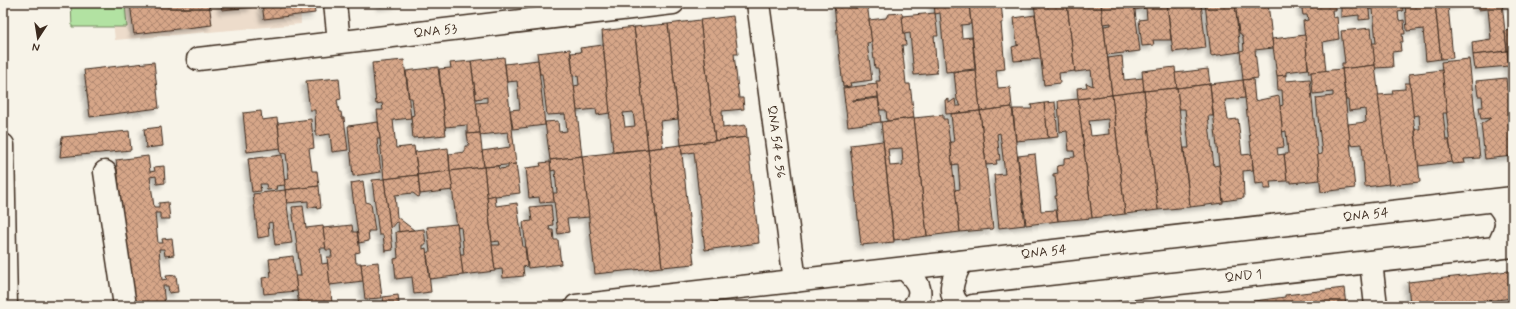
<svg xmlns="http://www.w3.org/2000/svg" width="1516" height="309" font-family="Mynerve,sans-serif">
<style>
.built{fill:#eddccb}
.green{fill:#b2e2a2;stroke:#768660}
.building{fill:url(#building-cross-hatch);stroke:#3b2a1e;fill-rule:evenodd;filter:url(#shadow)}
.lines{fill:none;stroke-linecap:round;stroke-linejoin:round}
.minor-casing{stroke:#3b2a1e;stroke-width:25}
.major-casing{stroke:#3b2a1e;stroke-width:25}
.highway-casing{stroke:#3b2a1e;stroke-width:25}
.minor{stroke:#f7f3e8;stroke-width:22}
.major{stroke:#f7f3e8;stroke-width:22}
.highway{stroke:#f7f3e8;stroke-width:22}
.labels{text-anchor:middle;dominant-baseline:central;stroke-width:3;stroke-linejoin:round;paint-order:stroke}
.street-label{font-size:13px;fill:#3b2a1e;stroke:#f7f3e8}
</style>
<defs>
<pattern id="building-cross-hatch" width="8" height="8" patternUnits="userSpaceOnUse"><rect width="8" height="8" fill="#d6a688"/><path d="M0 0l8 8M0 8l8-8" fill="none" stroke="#af876f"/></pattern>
<filter id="shadow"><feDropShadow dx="-3.5" dy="3.5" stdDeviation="2" flood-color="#0004"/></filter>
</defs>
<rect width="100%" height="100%" fill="#f7f3e8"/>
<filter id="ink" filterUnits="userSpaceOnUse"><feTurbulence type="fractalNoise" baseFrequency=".025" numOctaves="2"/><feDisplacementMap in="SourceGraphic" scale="8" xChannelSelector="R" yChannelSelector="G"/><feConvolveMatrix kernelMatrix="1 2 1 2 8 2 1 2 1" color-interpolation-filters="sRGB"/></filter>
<g filter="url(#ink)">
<path class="built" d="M111 3H300L301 24 115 40Z"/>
<path class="green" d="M71 3H125L127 27H72Z"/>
<g class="building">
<path d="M130 3H209L212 25 134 34Z"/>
<path d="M221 3H252V7L222 10Z"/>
<path d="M262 3H314L315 13 264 19Z"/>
<path d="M380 3H397V4L380 6Z"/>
<path d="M850 3H867L872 42 867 43 872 80 850 83 851 86 843 87 834 5Z"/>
<path d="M934 3H969L971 24 961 25 962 38 972 37 975 69 946 72 940 13 935 14Z"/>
<path d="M969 3H1001L1003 23H1001L1005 69 996 70 998 88 1010 87 1012 107 980 111Z"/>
<path d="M1034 3H1067L1075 71 1059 73 1060 83 1044 85Z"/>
<path d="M1067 3H1101L1112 95 1078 99 1077 88 1087 87 1086 83 1093 86 1091 70 1075 72Z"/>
<path d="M1101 3H1134L1140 51 1107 55 1104 26 1111 25V23L1103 24Z"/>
<path d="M1134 3H1167L1171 40H1153L1154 45 1142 46 1139 20 1147 19 1146 8 1135 10Z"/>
<path d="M1167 3H1201L1206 48 1173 52Z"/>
<path d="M1205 3H1235L1240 52 1211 56Z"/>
<path d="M1235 3H1268L1273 48 1255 50 1258 78 1243 80 1240 51 1244 50 1243 38 1241 34 1239 33Z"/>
<path d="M1301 3H1335L1336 10H1332L1333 18 1337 17 1339 39 1323 42 1326 71 1309 73 1303 21 1308 20 1307 15H1303Z"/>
<path d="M1341 3H1368L1370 19 1359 20V15L1341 17Z"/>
<path d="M1368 3H1402L1403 11 1398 12 1399 21 1404 20 1405 34H1402L1403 42H1400L1401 51 1392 52 1393 67 1375 68 1372 43H1376L1373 9 1369 10Z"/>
<path d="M1405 3H1435L1441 59 1426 61 1423 29 1407 31Z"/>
<path d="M1435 3H1464L1448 6 1453 58 1441 59Z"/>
<path d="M1477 3H1502L1507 51 1473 55 1472 42 1491 39 1488 9 1478 10Z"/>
<path d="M1502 3H1513V5L1502 6Z"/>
<path d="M902 13 906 45H902L906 84H910L914 118 887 121 886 110H880L876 81H880L878 68H875L869 20 886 18 888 14Z"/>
<path d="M935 13 938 36H934L937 73 914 75 910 33 904 34 902 16Z"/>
<path d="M1035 15 1041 59 1014 61 1012 47 1019 45H1017L1014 18Z"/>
<path d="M733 16 738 54H734L739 98H743L744 109 722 111 723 128 746 125 747 137 715 141 700 20Z"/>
<path d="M700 20 715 141 681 145 668 24Z"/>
<path d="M668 24 678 119 660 121 663 147 648 149 634 27Z"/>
<path d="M634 27 648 149 613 152 602 31ZM633 112 635 126 625 127 623 113Z"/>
<path d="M1371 28 1375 65 1342 69V63H1345L1341 31Z"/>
<path d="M1513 30V50L1507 51 1505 31Z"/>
<path d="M1305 35 1308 69 1286 72V75L1277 76 1272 39Z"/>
<path d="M603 45 610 113 597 115 596 109 577 111 574 86 579 85 578 75 573 76 571 53 581 52 580 48Z"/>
<path d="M570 49 582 156 550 160 545 122 558 121 559 132 567 131 565 114 547 115 542 74H540L537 53Z"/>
<path d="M1513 50V102L1507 51Z"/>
<path d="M1507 51 1509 66 1475 69 1473 55Z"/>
<path d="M1122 56 1124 80 1143 78 1144 91 1112 95 1108 58Z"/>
<path d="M504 57 516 164 484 167 482 151 510 147 508 132 480 135 476 103 487 102V97L476 99 471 61Z"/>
<path d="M1469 59 1480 158 1464 159 1465 163 1452 164 1441 62Z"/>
<path d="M404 60 411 118 393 120 396 148 414 146 418 175 384 179 377 110H383L382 103 376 104 372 63Z"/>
<path d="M538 60 545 125 513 129 510 110 520 109 517 81 507 82 505 64Z"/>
<path d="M471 61 480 133 467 134V125L445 127 439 69 451 68 450 63Z"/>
<path d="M154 62 159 108 90 117 84 70Z"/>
<path d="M1375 65 1389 184 1365 187 1362 144 1350 145 1348 124 1366 122 1365 109 1349 111 1348 100H1346L1342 69Z"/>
<path d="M438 67 446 135 413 138 411 116 414 115 412 98H409L406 71Z"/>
<path d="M1175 67 1177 88 1144 91 1142 71Z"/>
<path d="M1208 69 1210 84 1177 88 1175 73Z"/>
<path d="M1342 69 1355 188 1321 192 1317 155 1322 154 1316 98 1333 96V92L1313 94 1311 72Z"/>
<path d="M976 70 980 111 946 114 945 100 949 99V103L955 99 956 106H961L957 100 954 72Z"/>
<path d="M1442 70 1447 113H1443L1446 140H1449L1452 162 1418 166 1415 129H1420L1419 115 1413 116 1409 74Z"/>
<path d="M1286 75V81L1310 79 1320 180 1291 183V181H1287L1284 154H1288L1286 131 1282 132 1280 106 1283 105 1282 90H1278L1277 76Z"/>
<path d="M339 78 341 99 337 100 339 112H341L342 118H344L348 150 332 152 330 134 316 136 315 110H310L306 81Z"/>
<path d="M1506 78 1507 90H1511L1513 102V114H1510L1511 128H1513V156L1485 159 1481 124 1491 118 1481 119 1479 107H1483L1482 96H1478L1476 81Z"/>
<path d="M1253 79 1255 101 1279 96 1284 147 1277 148 1278 155 1284 154 1287 181 1270 182 1271 189H1264V183L1255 184 1243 80Z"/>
<path d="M1243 80 1245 98 1225 100 1228 120 1238 119 1242 155 1252 154 1253 170 1243 171 1244 198 1223 201 1210 84Z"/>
<path d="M1405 83H1410L1420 182 1389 185 1378 95 1393 94 1392 90 1405 89Z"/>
<path d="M877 84 878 97 853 100V101L878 98 881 122 848 126 843 88Z"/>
<path d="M1210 84 1213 116H1208L1214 166 1219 165 1223 203 1190 207 1184 148H1189L1185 109H1179L1177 88Z"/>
<path d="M1177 88 1190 207 1158 210 1144 91Z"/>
<path d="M1144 91 1158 210 1125 214 1112 95Z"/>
<path d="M1112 95 1125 214 1092 218 1078 99ZM1108 119 1109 134 1091 136 1089 121Z"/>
<path d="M1078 99 1092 218 1058 221 1055 196H1057L1055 177H1053V174L1058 173 1057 166 1064 165V158L1075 157 1074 151H1069L1067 131 1060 132 1058 101Z"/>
<path d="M1055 102 1058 137 1048 138 1044 103Z"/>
<path d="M1044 103 1048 138 1016 141 1013 109H1032L1031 105Z"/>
<path d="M1012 107 1025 225 999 228 994 175 1005 174 1000 133 997 134 1000 160H996L997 164 986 165 980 111Z"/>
<path d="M261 111 262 120 277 118 281 148 247 152 243 113Z"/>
<path d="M980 111 993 229 960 232 955 190 960 189 958 164 952 165 950 142H954L951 114Z"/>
<path d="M943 115V119H947L960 232 927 236 914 118Z"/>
<path d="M914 118 927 236 894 240 881 122ZM902 148 903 165 890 166 888 149Z"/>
<path d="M311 119 314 148 309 149 312 171H317L319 186 285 190 284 180 289 179 286 153 281 154 278 123Z"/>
<path d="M378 122 380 139H377L381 172 353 176 348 126Z"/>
<path d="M161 127 163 146 146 148 144 129Z"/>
<path d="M129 131 131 150 60 157 62 137Z"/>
<path d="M480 133 484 167 450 171 449 154 465 152V146H469L467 134Z"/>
<path d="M747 137 759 243 705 250 694 152 682 154 681 145Z"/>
<path d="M883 141 894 242 861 245 850 145Z"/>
<path d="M681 145 694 264 662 267 648 149Z"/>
<path d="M448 148 450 171 418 175 415 152Z"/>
<path d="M648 149 662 267 595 274 582 156Z"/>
<path d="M1035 154 1041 211 1056 210 1058 221 1026 225 1018 156Z"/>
<path d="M282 155 285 185 276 186 277 189 267 190 266 184H260L261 191 252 192 248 159Z"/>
<path d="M148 156 150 172 155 171 154 167 164 166 165 183 157 184 156 176 150 177 154 207H159V203L168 202 170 219H160V213H155L158 243H163L162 239 172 238 174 255 165 256 164 249H159L162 280 167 279 166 276 176 275 178 292 169 293 168 286H163L165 306H133L116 160Z"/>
<path d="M582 156 589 217 567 219 569 232 558 234 553 193H557L555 170 551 171 550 160Z"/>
<path d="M550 162 554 202 540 203 539 197 529 198 526 168 541 166 540 163Z"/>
<path d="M516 164 520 193 487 197 484 167 498 166 499 169 508 168V165Z"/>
<path d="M484 167 495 271 463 275 460 254H464L461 227 457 228 450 171Z"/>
<path d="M450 171 453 190 420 194 418 175Z"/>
<path d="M418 175 420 196 418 197 413 193 395 195 397 217 414 230 399 232 398 223 396 222 390 229 384 179Z"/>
<path d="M384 179 393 250 385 251 383 235H379L372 180Z"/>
<path d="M363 181 366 202 371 204 375 231H368L369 241 359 243 351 183Z"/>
<path d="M319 186 321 208 317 209 316 206 308 208V201L287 203 285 190Z"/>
<path d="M285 190 292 243 275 245 272 222 268 223 269 236 258 238 253 194Z"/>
<path d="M495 195 496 206 517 203 523 247H525L527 266 523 267 524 276 503 278 502 269 495 270 492 245H500L499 241 492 242 487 197Z"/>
<path d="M551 205 553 225 549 226 550 230H553L554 240H558L561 264 528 268 523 222 532 221 530 207Z"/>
<path d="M303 206 306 228 323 226 326 248H320L322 264 328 263 332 303 299 306 295 276H301L292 207Z"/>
<path d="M457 224 463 275 430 279 427 253 430 252 427 227Z"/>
<path d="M352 225 353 232H357L360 252 355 253 356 263H361L363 281 330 285 327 257H332L331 250H326L323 228Z"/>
<path d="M424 229 426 245H423V249L426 248 431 292 414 294 412 277 396 279 394 259 398 258 396 232Z"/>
<path d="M293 256 297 291 264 294 262 278 271 277 269 259Z"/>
<path d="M378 262 382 298 365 299 361 264Z"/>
<path d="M1509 271H1513V298L1445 306H1410L1408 282Z"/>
<path d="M1344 288 1346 306H1231V304L1285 297V295Z"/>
<path d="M398 295 399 303 384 305 383 297Z"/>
<path d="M1231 304V306H1216Z"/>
<path d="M1513 304V306H1504V305Z"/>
</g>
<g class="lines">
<g class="minor-casing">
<g id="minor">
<path d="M335 3 339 42"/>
<path id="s1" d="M758 3 795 281"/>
<path id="s2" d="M198 59 673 3"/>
<path d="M105 172 125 306"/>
<path d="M1371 262 1376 306"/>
</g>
</g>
<g class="major-casing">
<g id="major">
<path d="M1494 201C1511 218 1508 227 1497 248"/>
<path d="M905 269C916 279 926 291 914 306"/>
<path id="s3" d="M576 306 1513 198"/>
<path d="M960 306C945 292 954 278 961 262"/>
<path id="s4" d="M973 306 1513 246"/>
</g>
</g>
<g class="highway-casing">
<path id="highway" d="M3 145 6 306"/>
</g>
<use href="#minor" class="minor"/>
<use href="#major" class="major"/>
<use href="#highway" class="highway"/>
</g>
</g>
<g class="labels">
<g class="street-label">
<text stroke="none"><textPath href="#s2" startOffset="239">QNA 53</textPath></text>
<text stroke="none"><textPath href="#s1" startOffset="140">QNA 54 e 56</textPath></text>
<text stroke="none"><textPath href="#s3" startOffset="795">QNA 54</textPath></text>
<text stroke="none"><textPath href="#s3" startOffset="471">QNA 54</textPath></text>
<text stroke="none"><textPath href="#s4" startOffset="272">QND 1</textPath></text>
</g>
</g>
<rect width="1516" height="309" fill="none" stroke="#f7f3e8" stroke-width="16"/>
<rect x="8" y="8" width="1500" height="293" fill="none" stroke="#3b2a1e" stroke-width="1.5" filter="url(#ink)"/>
<g transform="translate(38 38) rotate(192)" stroke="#f7f3e8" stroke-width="3" paint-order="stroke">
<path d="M0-3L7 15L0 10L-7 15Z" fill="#3b2a1e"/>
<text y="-6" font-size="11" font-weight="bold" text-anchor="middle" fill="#3b2a1e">N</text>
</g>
</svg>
